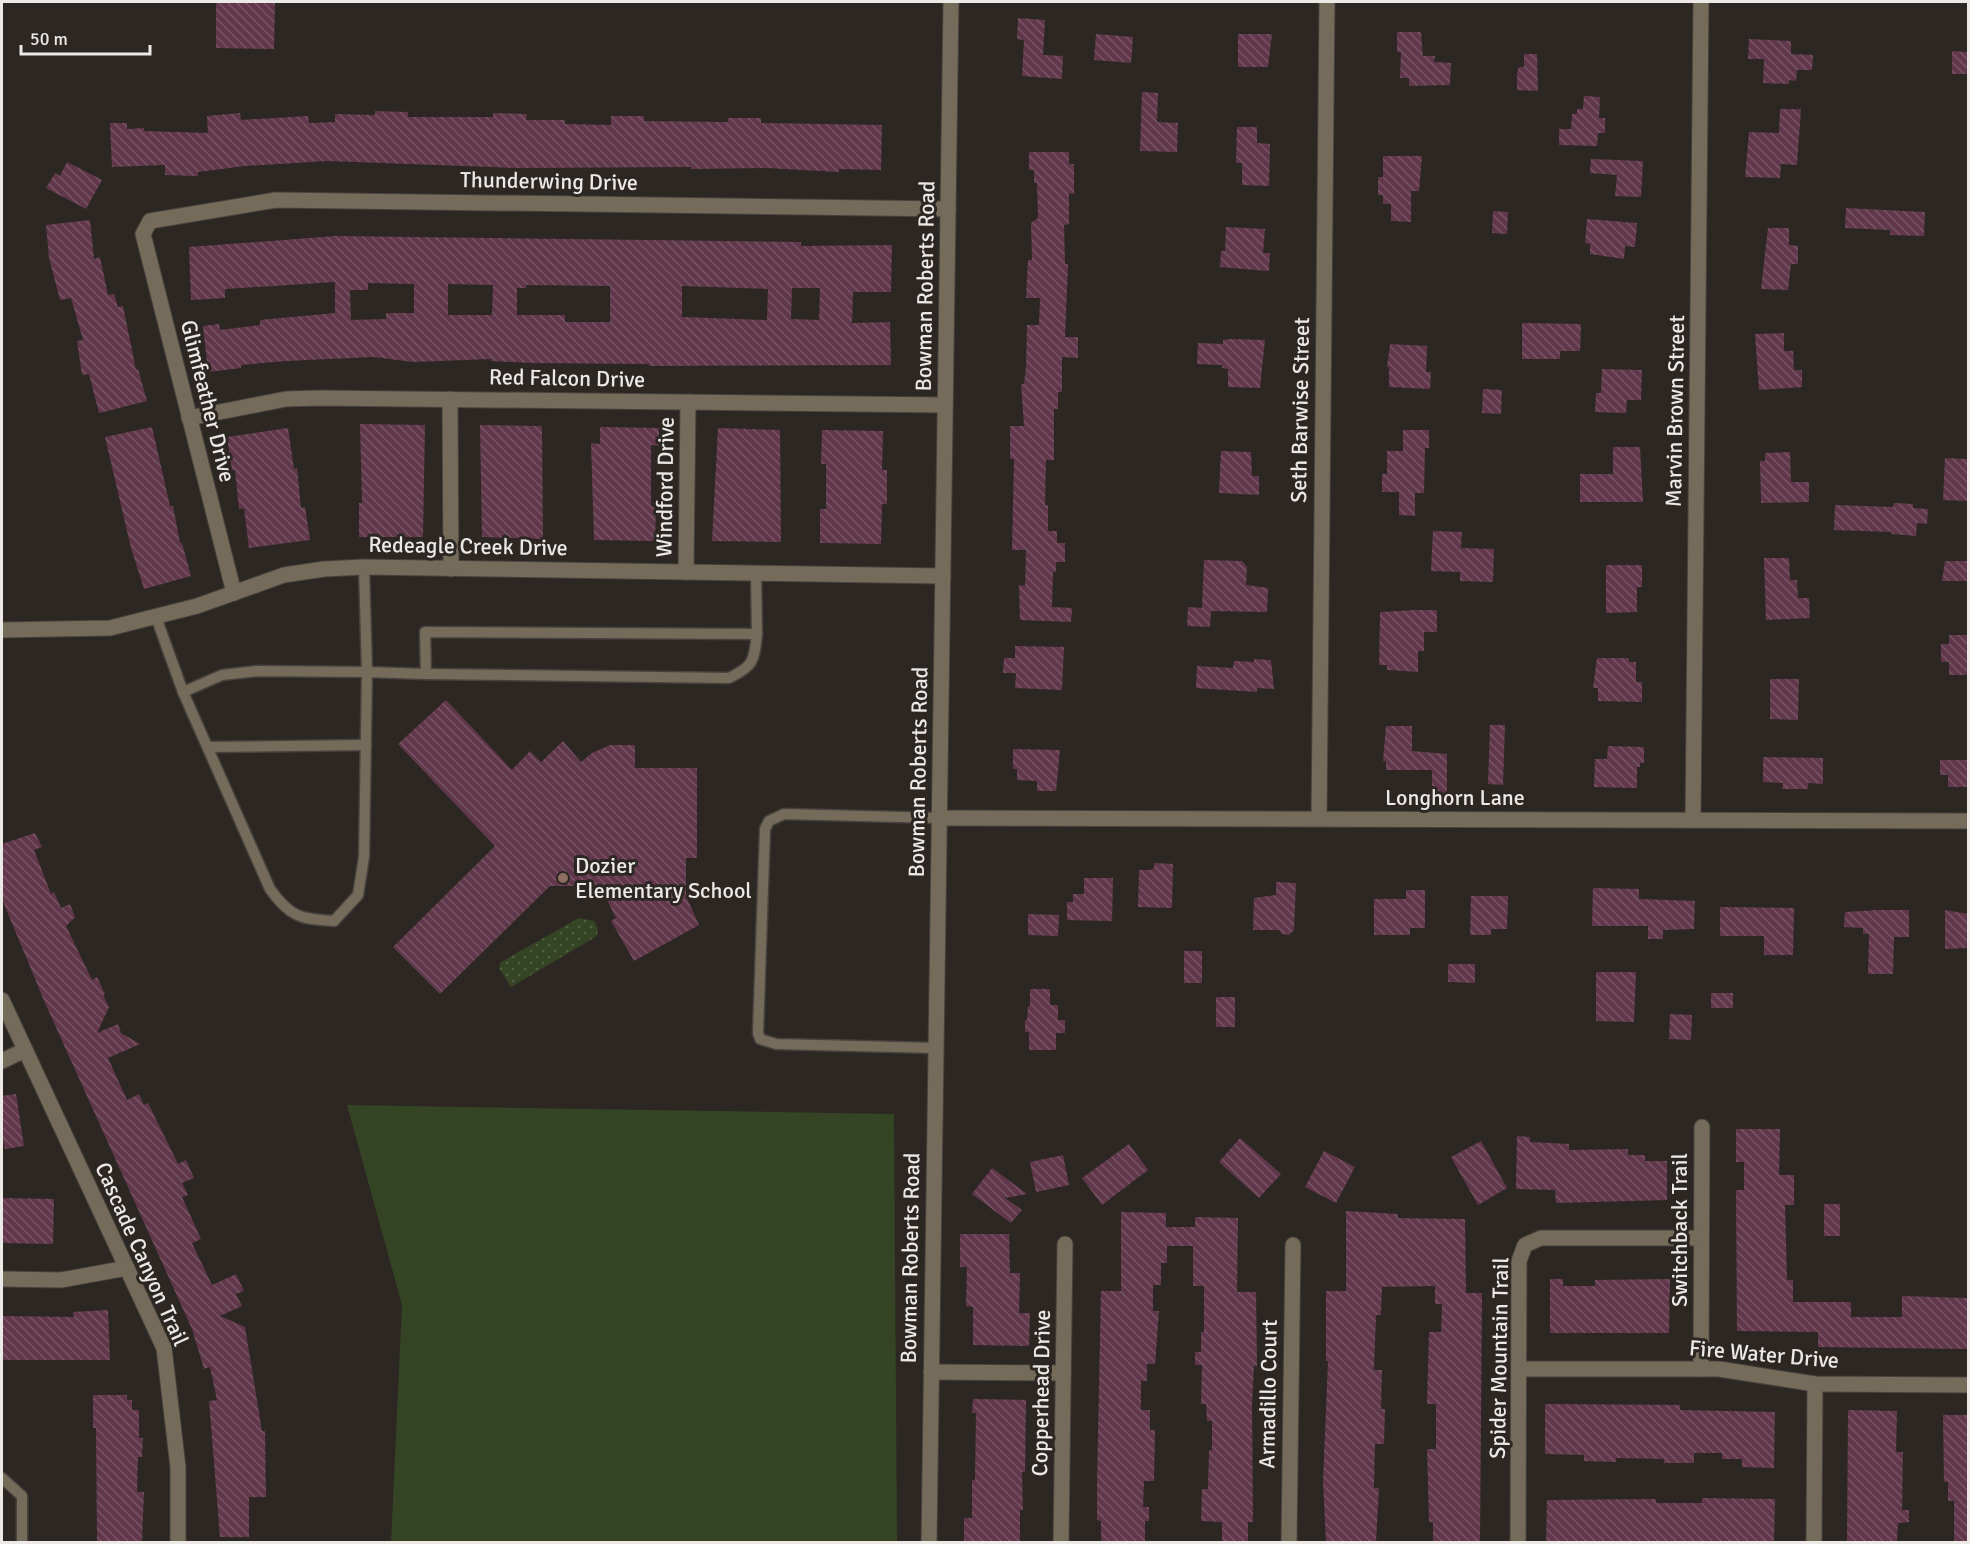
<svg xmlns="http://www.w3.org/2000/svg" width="1970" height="1544" font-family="Signika,sans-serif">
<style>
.grass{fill:#344424}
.park{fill:url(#park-dots)}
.building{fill:url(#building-back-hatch);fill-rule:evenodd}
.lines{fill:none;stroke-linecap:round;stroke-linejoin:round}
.service-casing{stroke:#48423e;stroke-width:13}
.minor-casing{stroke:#48423e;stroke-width:17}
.tertiary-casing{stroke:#48423e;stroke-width:17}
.service{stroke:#756b5a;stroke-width:10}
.minor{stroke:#756b5a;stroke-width:15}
.tertiary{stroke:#756b5a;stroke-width:15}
.education-dot{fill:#8d6e63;stroke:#2d2723;stroke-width:2}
.labels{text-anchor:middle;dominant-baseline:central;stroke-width:6;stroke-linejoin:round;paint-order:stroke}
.street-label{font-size:22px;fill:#ede9e6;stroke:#2d2723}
.poi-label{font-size:22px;fill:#ede9e6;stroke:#2d2723;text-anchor:start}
</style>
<defs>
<pattern id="park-dots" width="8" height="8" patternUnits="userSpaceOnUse" patternTransform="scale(1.5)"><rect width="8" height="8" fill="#344424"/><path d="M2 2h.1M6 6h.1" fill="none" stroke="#525f44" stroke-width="1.8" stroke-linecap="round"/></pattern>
<pattern id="building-back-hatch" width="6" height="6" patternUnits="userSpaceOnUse" patternTransform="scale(1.5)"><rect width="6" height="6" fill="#61384b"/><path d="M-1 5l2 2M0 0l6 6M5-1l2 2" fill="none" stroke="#785565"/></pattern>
</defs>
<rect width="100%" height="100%" fill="#2d2723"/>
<path class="grass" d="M347 1105 894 1114 897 1542H391L402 1305Z"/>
<path class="park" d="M579 918 594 921 598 929 597 936 511 987 499 968 501 962Z"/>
<g class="building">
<path d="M216 2H275L274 49 216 48Z"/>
<path d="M1018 18 1045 20 1043 55 1063 56 1062 79 1022 76 1024 40 1017 39Z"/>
<path d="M1397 32H1421L1423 56H1435L1434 62 1451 63 1450 85 1409 86V78H1400L1401 52H1397Z"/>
<path d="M1096 34 1133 37 1131 63 1094 60Z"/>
<path d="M1238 34H1272L1268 67H1238Z"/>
<path d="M1749 39 1791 41V54L1813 55 1812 70H1797L1796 81 1789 80V84L1763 83 1764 59H1748Z"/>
<path d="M1952 51 1968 52V74H1952Z"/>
<path d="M1524 54H1537L1538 91 1517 90V72L1519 67H1524Z"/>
<path d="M1142 92 1158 93 1157 122 1178 123 1177 152 1140 151Z"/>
<path d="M1584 96 1600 97 1599 118H1605V133H1598L1597 146 1559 145V129H1571L1572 114H1577V109H1583Z"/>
<path d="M1780 109H1801L1797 165 1781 164 1780 178 1745 177 1749 132 1779 133Z"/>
<path d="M375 111 408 112V117H493V113L527 114 526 120H565V124L611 125V116H644V121L728 122V118H761V123L882 125 881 170 839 169V172L767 168 691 169V167L516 168 328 161 245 166 198 172V176L165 175V165L112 167 110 123H127V129L144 128V131L208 133 207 116 240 113 241 120 308 116 309 123 335 122V114L375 115Z"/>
<path d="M1237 127H1257V143L1270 144 1269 186 1242 185V163H1236Z"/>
<path d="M1029 152H1069V164H1074V194L1069 193V224L1064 225 1065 264H1068L1065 337H1078V358L1062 357V392H1058V409H1054V460H1046L1045 505H1048V531H1057V543H1065V562H1056V572H1053L1052 607 1072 608 1071 622 1020 620 1019 585 1025 586 1026 550H1012L1014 459H1010V426H1024L1021 384H1024L1026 366 1027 325H1039L1040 298H1026L1028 260H1032L1031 223 1038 218 1037 183H1034V170H1029Z"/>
<path d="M1383 156H1422L1419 191H1411V222L1391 221V204H1383V195H1378V177H1383Z"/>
<path d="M1591 159 1643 161 1641 197 1615 196 1617 175 1590 173Z"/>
<path d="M67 162 102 180 86 209 46 188 55 173 60 176Z"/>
<path d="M1846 208 1925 212 1924 236 1890 235V230L1845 228Z"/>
<path d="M1493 211 1508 212 1507 234 1492 233Z"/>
<path d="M1587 219 1637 223 1635 247 1625 246 1624 259 1590 254V244L1585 243Z"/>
<path d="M90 220 94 259 100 257 108 295 114 294 118 307 123 306 136 370 138 369 147 401 99 413 89 374 82 375 77 341 83 340 71 298 60 300 49 258 46 225Z"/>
<path d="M1226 227 1265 229 1263 253H1270L1269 271 1220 267 1221 251H1225Z"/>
<path d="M1768 228H1789V245L1798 246V264H1791L1788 290 1761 289Z"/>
<path d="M336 236 801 242V246L892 245 891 292H853L852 323 890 322 891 365 649 366V364L531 363 491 361V359L413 362 374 357 286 361 241 365V368L208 372 203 326 219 324 220 330 260 325V320L335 313V282L225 289V298L191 300 189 247ZM368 283 414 284V313H386V319L351 320 350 290H368ZM448 284 493 285 492 315H448ZM526 285 610 286V322H565V315H517V288H526ZM682 286 768 289 767 320 682 317ZM792 288H820L819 320 791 319Z"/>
<path d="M1522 323 1581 324 1580 351H1560V359H1522Z"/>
<path d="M1784 333V351H1793L1794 370H1802V387L1759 390 1755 334Z"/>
<path d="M1230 339 1265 340 1260 388 1228 387V369L1222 368V365L1197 364 1198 343 1223 344V340Z"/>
<path d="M1390 344 1427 346 1426 372H1431L1430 389 1389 387V367H1387Z"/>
<path d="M1602 369 1642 370 1641 400H1627L1626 413 1595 412 1596 393H1601Z"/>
<path d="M1483 389 1502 390 1501 414 1482 413Z"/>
<path d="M360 424 425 425 423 537H359V503H362Z"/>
<path d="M480 425 542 426 543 539 482 537Z"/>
<path d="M152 427 170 506H173L180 543H182L191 576 144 589 131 548 105 437Z"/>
<path d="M600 427 659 428V446L651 445V506L656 507 655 541 594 540 591 443 600 444Z"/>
<path d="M288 428 294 469 297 468 301 508 305 507 310 540 249 548 244 508 239 509 235 470H232L227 437Z"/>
<path d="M718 428 780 430 781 542 712 541Z"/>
<path d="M822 430 883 431 882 470H887V504H882L881 544 820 543V509H826V464H821Z"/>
<path d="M1403 430H1429V448H1425L1424 493H1415V516L1399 515V492H1382V474H1387V451H1403Z"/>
<path d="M1613 447H1640L1643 502H1580V474H1613Z"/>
<path d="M1221 451 1251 452 1252 476H1259V495L1219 493Z"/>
<path d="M1790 452 1791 482H1809V502L1761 503 1760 461H1765V453Z"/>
<path d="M1945 458 1968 459V501L1943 500Z"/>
<path d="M1894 503 1913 504V508L1928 509 1927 524 1917 523 1916 536 1891 534 1892 532 1834 530 1835 505 1893 507Z"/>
<path d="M1433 531 1462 532 1461 548 1494 549 1493 582 1460 581V572L1431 571Z"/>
<path d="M1764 558H1789L1790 580H1797L1798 598H1809L1810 618 1766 620Z"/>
<path d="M1204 560 1242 561 1247 567 1246 585 1268 588 1267 612 1211 611 1210 627 1187 626 1188 607 1202 608Z"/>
<path d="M1945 561H1968V581H1942Z"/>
<path d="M1606 565H1642V587H1637V612L1606 613Z"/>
<path d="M1416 610H1437V632H1424V651H1418V672L1387 670V665H1379L1380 612Z"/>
<path d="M1949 635H1968V675H1949V662H1941V644H1949Z"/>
<path d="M1015 646 1064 647 1062 690 1015 688 1016 673H1003L1004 658H1015Z"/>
<path d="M1597 658H1629V662H1636V682H1642V702L1598 701V688H1593Z"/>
<path d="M1254 659 1271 660 1274 689 1257 688V692L1196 688 1197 666 1233 668 1234 661 1254 662Z"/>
<path d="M1770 679H1799L1798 720 1770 719Z"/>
<path d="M446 700 512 770 530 751 541 762 563 741 581 762 592 753 610 745H635V768H697V858H686V896L699 925 634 961 611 921 616 918 600 886H550L440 994 393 947 495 846 398 744Z"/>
<path d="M1490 725H1505L1503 785 1488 784Z"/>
<path d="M1386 726H1412V751L1447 754V802H1432V770H1386V761H1383Z"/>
<path d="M1608 746 1644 747V763H1640V767H1637V788L1594 787 1595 759H1607Z"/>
<path d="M1013 749 1060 750 1056 791H1037V781L1017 780V769H1013Z"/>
<path d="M1763 757 1823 758V784L1808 783V789H1782L1783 783 1763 782Z"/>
<path d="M1940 760H1968V787H1948V775H1940Z"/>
<path d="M35 833 42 847 34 850 51 894 54 892 61 908 70 904 75 917 66 926 92 980 97 977 105 994 103 995 109 1007 97 1033 118 1024 121 1033 140 1044 108 1058 127 1100 139 1094 144 1105 148 1103 178 1164 186 1160 194 1178 182 1183 188 1195 182 1197 201 1239 192 1243 212 1285 236 1274 244 1291 236 1294 242 1306 220 1316 245 1327 262 1431H265L266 1497H249V1537H220L209 1401 217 1400 210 1367 204 1369 192 1329 45 1003 2 899V844Z"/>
<path d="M1154 863 1173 864 1172 908 1138 907 1139 870H1150L1154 868Z"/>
<path d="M1084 878H1113L1112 921 1067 920V902H1073V894H1084Z"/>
<path d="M1276 882 1296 883 1294 930 1289 935 1282 934 1279 930H1253L1254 898 1276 895Z"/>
<path d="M1593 888 1639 889V899L1695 901 1694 929 1663 930V939H1648V926H1592Z"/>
<path d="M1406 890H1425V928H1410V935H1374V899H1406Z"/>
<path d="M1471 896H1508L1507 929H1491V935H1470Z"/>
<path d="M1720 907 1794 908 1793 955H1764V936H1720Z"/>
<path d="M1878 910H1909V937H1894L1893 974H1868L1869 934H1863V928L1844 927 1845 912Z"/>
<path d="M1945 910 1968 914V948L1945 949Z"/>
<path d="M1028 914 1059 915 1058 936 1028 935Z"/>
<rect x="1184" y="951" width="18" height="32"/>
<path d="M1448 964H1475V983L1448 982Z"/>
<path d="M1596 972H1636L1634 1022 1596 1021Z"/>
<path d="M1030 989H1050V1005H1058V1020H1065V1033H1056V1050H1029V1032H1025V1020H1027L1028 1006H1030Z"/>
<rect x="1711" y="993" width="22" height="15"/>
<rect x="1216" y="997" width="19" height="30"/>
<path d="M1670 1014 1692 1015 1691 1040 1669 1039Z"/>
<path d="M16 1094 24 1146 5 1149 4 1143 2 1144V1096Z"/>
<path d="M1736 1129H1780L1779 1175H1794V1205H1785L1787 1280H1793V1302H1851V1317H1902V1296L1968 1298V1349L1818 1347V1332L1737 1331 1736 1190H1744V1162H1736Z"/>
<path d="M1517 1136 1530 1137V1142L1569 1144V1150L1628 1149V1155H1645V1161H1667V1200L1556 1203 1555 1190 1516 1189Z"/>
<path d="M1240 1138 1281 1174 1259 1198 1219 1162Z"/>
<path d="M1481 1141 1507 1188 1478 1205 1451 1157Z"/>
<path d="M1129 1144 1148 1170 1102 1205 1082 1178Z"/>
<path d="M1324 1151 1355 1167 1336 1203 1305 1187Z"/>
<path d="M1063 1155 1069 1185 1036 1192 1030 1162Z"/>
<path d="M992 1168 1027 1194 1005 1198 1022 1210 1011 1223 972 1194Z"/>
<path d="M2 1198 54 1199 53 1244 2 1243Z"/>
<rect x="1824" y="1204" width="16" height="32"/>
<path d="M1346 1211 1398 1214V1218L1465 1219 1466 1293H1482L1480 1542H1433V1522H1429L1427 1449H1436V1404H1427L1429 1332H1441L1442 1304H1435V1286L1382 1287 1381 1315H1376L1374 1370H1382L1381 1409H1385L1384 1444H1375L1374 1488H1379L1376 1542H1326L1323 1482 1328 1361H1326V1291H1346Z"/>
<path d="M1121 1212 1166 1213V1227H1195V1217L1238 1218 1237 1292H1256L1257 1366H1254L1252 1405 1253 1522H1248V1542H1222V1522L1201 1521 1202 1489H1208L1209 1450H1212V1421H1207L1206 1404H1201L1202 1365H1195V1352H1201V1332H1204V1286H1193V1246H1167V1263H1161V1285H1153V1311H1159L1155 1364H1147V1381H1141V1410H1150V1430H1155L1154 1481H1144L1143 1507H1149V1521H1145V1542H1101V1521L1097 1520V1480L1101 1291H1121Z"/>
<path d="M960 1234H1009L1010 1273H1020L1019 1313H1030L1029 1346 973 1345V1307L966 1306 967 1267H960Z"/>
<path d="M1550 1279H1563V1286H1595V1280L1670 1279 1669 1333H1550Z"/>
<path d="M108 1310 110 1360H2V1316L74 1317 73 1312Z"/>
<path d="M93 1395H127V1400H132V1410H139V1438H143L142 1457H138L137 1492H144L142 1542H97L96 1428H93Z"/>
<path d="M973 1399 1026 1400 1025 1472H1022L1023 1510H1020V1542H964V1518H972V1480H975L976 1413H972Z"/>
<path d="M1545 1404 1680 1405V1410L1775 1412 1774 1468 1742 1467V1459H1722V1453H1694V1463H1664V1459L1616 1458V1462L1584 1461V1455L1545 1454Z"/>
<path d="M1848 1410 1897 1411 1896 1452H1903L1902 1510H1909V1522L1898 1523 1897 1542H1847Z"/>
<path d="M1943 1415H1968V1542H1954V1501H1948V1482H1944Z"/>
<path d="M1702 1498 1775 1499 1774 1542H1546L1547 1500 1656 1499V1503H1702Z"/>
</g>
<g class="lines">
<g class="service-casing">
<g id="service">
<path d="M156 617 183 692 222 675 257 671 367 672 364 567"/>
<path d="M426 674 729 678C754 666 754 661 757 634"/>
<path d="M183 692 270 889C290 917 300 919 334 921L358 895 364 857 367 672 426 674 425 632 757 634 756 573"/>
<path d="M208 747 366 745"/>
<path d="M936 1048 776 1044 760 1039 758 1033 765 829 769 821 784 814 940 818"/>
<path d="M2 1478 22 1496V1542"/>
</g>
</g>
<g class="minor-casing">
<g id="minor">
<path d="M450 399 451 569"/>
<path d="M189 418 286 399 320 398 945 405"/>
<path d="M686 572 688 402"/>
<path d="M234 593 143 234 150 221 276 200 948 209"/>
<path d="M2 630 110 628 197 606 284 575 324 569 364 567 943 576"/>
<path d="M940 818 1968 821"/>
<path d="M1319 819 1327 2"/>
<path d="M1693 820 1701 2"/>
<path d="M2 1000 164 1348 178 1467V1542"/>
<path d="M2 1061 25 1050"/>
<path d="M2 1279 61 1280 127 1268"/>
<path d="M1519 1369H1719L1815 1384 1968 1385"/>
<path d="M1701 1369 1702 1127"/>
<path d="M931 1372 1063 1373"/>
<path d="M1061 1542 1065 1244"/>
<path d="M1289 1542 1293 1245"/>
<path d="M1518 1542 1519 1261 1525 1245 1541 1238H1701"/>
<path d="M1814 1542 1815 1384"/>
</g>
</g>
<g class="tertiary-casing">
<path id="tertiary" d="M929 1542 951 2"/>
</g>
<use href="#service" class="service"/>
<use href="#minor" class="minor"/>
<use href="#tertiary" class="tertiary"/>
</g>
<circle class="education-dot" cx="563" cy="878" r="6"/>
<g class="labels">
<g class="street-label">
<text transform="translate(549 181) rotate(1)">Thunderwing Drive</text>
<text transform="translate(925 286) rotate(-89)">Bowman Roberts Road</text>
<text transform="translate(567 378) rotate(1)">Red Falcon Drive</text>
<text transform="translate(208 401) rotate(76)">Glimfeather Drive</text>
<text transform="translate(1300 410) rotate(-89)">Seth Barwise Street</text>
<text transform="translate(1675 411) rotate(-89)">Marvin Brown Street</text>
<text transform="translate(665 487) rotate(-89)">Windford Drive</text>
<text transform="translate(468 546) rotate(1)">Redeagle Creek Drive</text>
<text transform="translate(918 772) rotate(-89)">Bowman Roberts Road</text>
<text x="1455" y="797">Longhorn Lane</text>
<text transform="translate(1679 1230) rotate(-90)">Switchback Trail</text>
<text transform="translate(142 1254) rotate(66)">Cascade Canyon Trail</text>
<text transform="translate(910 1258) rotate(-89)">Bowman Roberts Road</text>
<text transform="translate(1764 1354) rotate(5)">Fire Water Drive</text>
<text transform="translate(1499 1358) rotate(-89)">Spider Mountain Trail</text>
<text transform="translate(1041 1393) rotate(-89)">Copperhead Drive</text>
<text transform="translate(1268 1394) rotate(-89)">Armadillo Court</text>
</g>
<g class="poi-label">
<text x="575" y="865">Dozier<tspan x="575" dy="25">Elementary School</tspan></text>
</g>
</g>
<rect width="1970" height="1544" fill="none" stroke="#ede9e6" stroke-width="6"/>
<path d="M21 45v9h129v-9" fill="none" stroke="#ede9e6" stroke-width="3"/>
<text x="30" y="45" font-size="18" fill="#ede9e6" stroke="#2d2723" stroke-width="4.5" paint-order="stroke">50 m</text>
</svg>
